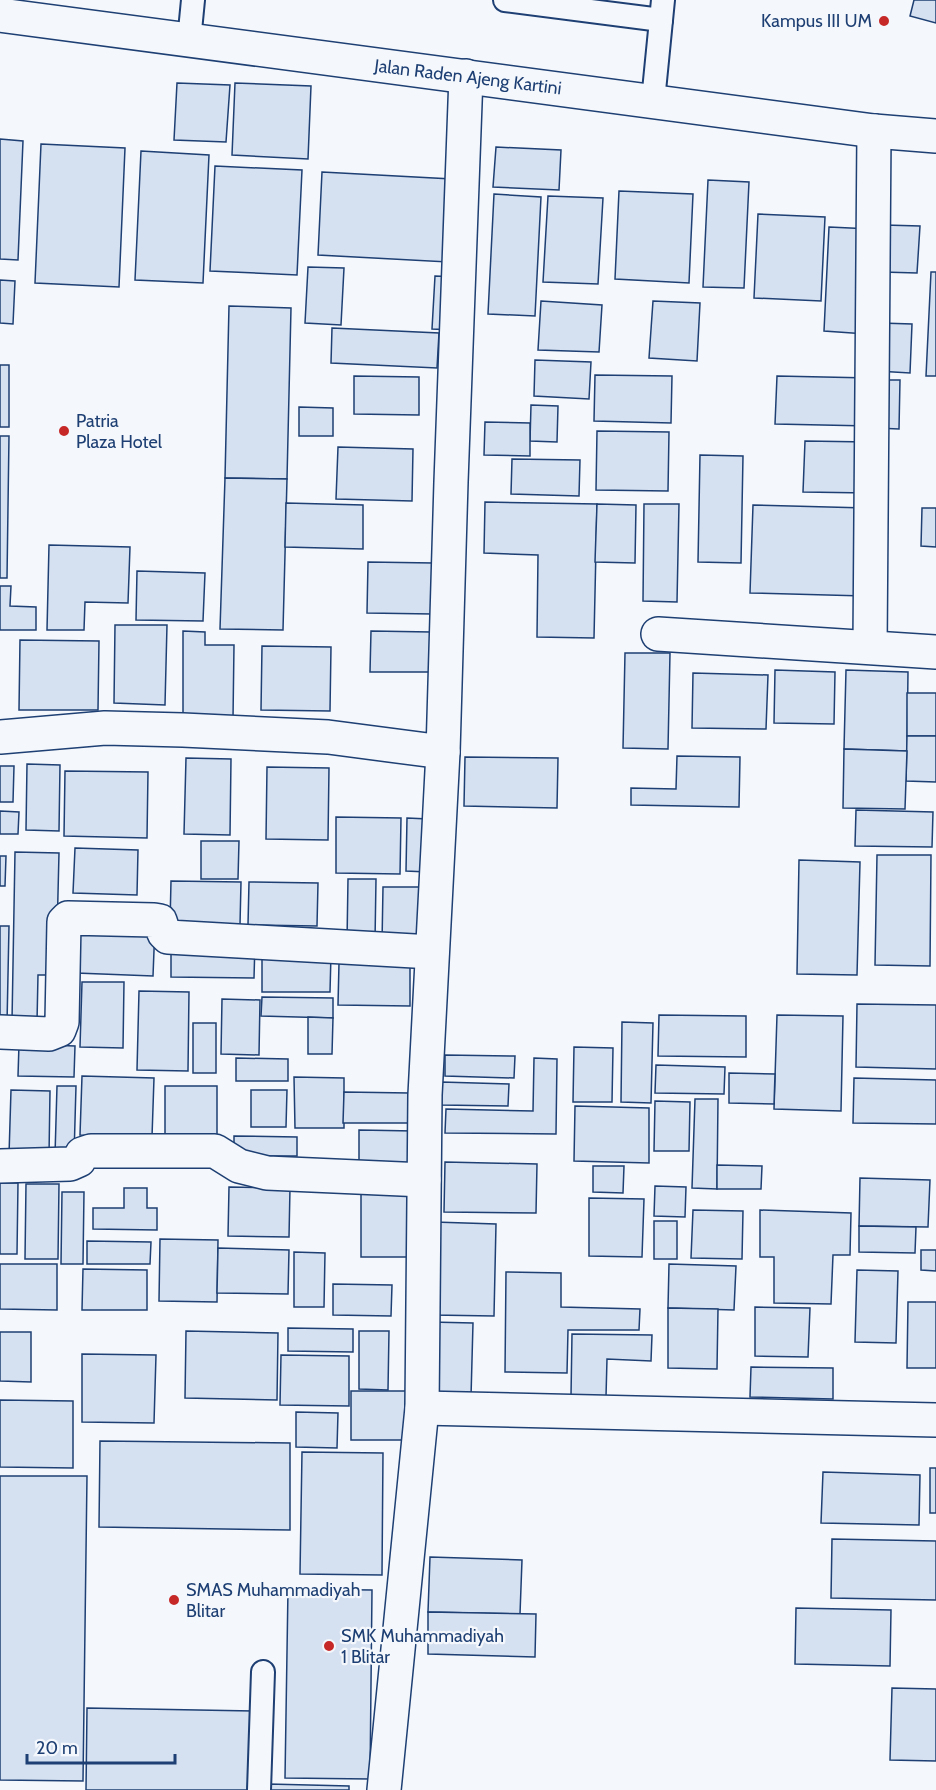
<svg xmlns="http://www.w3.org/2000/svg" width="936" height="1790" font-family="Cabin,sans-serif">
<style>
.building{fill:#d5e0f0;stroke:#1d3f73;stroke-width:1.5}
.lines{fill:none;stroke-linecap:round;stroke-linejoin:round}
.lane-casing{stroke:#1d3f73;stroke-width:26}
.street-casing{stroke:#1d3f73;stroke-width:36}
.primary-casing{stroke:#1d3f73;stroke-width:36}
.lane{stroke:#f4f7fb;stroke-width:22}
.street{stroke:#f4f7fb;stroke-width:33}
.primary{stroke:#f4f7fb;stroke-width:33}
.poi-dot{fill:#c62828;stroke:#f4f7fb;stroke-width:2}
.labels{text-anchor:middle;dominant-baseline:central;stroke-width:4.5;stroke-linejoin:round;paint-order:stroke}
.poi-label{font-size:18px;fill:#1d3f73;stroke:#f4f7fb;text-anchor:start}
.street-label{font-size:18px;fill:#1d3f73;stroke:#f4f7fb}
</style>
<rect width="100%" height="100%" fill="#f4f7fb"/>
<g class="building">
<path d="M914 0H936V23L910 16Z"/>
<path d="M177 83 230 85 226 142 174 140Z"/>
<path d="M235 83 311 86 308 159 232 155Z"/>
<path d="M0 139 23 141 18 260 0 259Z"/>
<path d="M41 144 125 148 119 287 35 283Z"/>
<path d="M496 147 561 150 559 190 493 187Z"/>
<path d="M141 151 209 155 203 283 135 280Z"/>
<path d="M215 166 302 170 297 275 210 271Z"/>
<path d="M322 172 452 179 448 262 318 255Z"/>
<path d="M708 180 749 182 744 288 703 287Z"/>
<path d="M619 191 693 194 689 283 615 279Z"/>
<path d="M494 194 541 197 535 316 488 314Z"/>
<path d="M548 196 603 198 598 284 543 282Z"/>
<path d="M758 214 825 217 821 301 754 298Z"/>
<path d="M884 225 920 226 917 273 882 272Z"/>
<path d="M829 227 871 229 866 334 824 331Z"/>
<path d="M308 267 344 268 341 325 305 323Z"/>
<path d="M931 272H936V376H926Z"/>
<path d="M435 276 456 277 454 330 432 329Z"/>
<path d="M0 280 15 281 13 324 0 323Z"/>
<path d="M541 301 602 305 599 352 538 350Z"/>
<path d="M653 301 700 303 697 361 649 358Z"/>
<path d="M229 306 291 308 287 479 225 478Z"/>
<path d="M880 323 912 324 910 373 877 371Z"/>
<path d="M332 328 439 333 437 368 331 363Z"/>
<path d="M535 360 591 362 589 399 534 396Z"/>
<rect x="0" y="365" width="9" height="62"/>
<path d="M595 375 672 376 671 423 594 421Z"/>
<path d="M354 376 419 377V415L354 414Z"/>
<path d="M777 376 870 378 869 426 775 424Z"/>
<path d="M877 380H900L899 429 876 428Z"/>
<path d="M531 405 558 406 557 442 530 441Z"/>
<path d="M299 407 333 408V436H299Z"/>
<path d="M485 422 530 423V456L484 455Z"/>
<path d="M597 431 669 432 668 491 596 490Z"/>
<path d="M0 436H9L7 578H0Z"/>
<path d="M805 441 869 442 868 493 803 492Z"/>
<path d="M338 447 413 449 412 501 336 499Z"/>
<path d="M700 455 743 456 741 563 698 562Z"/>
<path d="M512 459 580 460 579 496 511 494Z"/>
<path d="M225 478 287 479 283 630 220 629Z"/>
<path d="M485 502 597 504 594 638 537 637 538 555 484 553Z"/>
<path d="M286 503 363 505V549L285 547Z"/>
<path d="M597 504 636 505 635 563 595 562Z"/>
<path d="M644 504H679L677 602 643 601Z"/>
<path d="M753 505 866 508 864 596 750 593Z"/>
<path d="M922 508H936V547L921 546Z"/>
<path d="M49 545 130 547 128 603 85 602 84 630H47Z"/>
<path d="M368 562 433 563 432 614 367 613Z"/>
<path d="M137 571 205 573 203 621 136 620Z"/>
<path d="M0 586H11L10 606 36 607V630H0Z"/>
<path d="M115 625H167L165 705 114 703Z"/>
<path d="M183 631 205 632V645H234L233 719 183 718Z"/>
<path d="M371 631 431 632 430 672H370Z"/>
<path d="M20 640 99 641 98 710H19Z"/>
<path d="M262 646 331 647 330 711 261 710Z"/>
<path d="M625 653H670L668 749 623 748Z"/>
<path d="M775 670 835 672 834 724 774 723Z"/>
<path d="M846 670 908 672 907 751 844 749Z"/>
<path d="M693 673 768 675 766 729 692 728Z"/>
<rect x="907" y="693" width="29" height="43"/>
<path d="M907 736H936V782L906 781Z"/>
<path d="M844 749 907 751 905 809 843 808Z"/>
<path d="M677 756 740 757 739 807 631 805V788L676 789Z"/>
<path d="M465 757 558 758 557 808 464 806Z"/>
<path d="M186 758 231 759 230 835 184 834Z"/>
<path d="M27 764 60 765 59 831 26 830Z"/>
<path d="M0 766H14L13 802H0Z"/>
<path d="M267 767 329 768 328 840 266 839Z"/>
<path d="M65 771 148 772 147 838 64 836Z"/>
<path d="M856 810 933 812 932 847 855 846Z"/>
<path d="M0 811 19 812 18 834H0Z"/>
<path d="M336 817 401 818 400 874 336 873Z"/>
<path d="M407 818 428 819 427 872 406 871Z"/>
<path d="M201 841H239L238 879H201Z"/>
<path d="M75 848 138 850 137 895 73 893Z"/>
<path d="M15 852 59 853 56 975H38L37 1022 12 1021Z"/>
<path d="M877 855H931L930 966 875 965Z"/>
<path d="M0 856H6L5 886H0Z"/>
<path d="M799 860 860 862 857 975 797 974Z"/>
<path d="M348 879H376L375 941H347Z"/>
<path d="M171 881 241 882 240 925 170 924Z"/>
<path d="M249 882 318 883 317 926 248 925Z"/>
<path d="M383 887H424L423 944 382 943Z"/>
<path d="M77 922 155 925 153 976 76 973Z"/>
<path d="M0 926H9L7 1024 0 1023Z"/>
<path d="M171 942 255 943 254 978 171 977Z"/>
<path d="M262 953 331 954 330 992H262Z"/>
<path d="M339 963 410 964V1006L338 1005Z"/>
<path d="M82 982H124L123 1048 80 1047Z"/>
<path d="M139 991 189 992 188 1071 137 1070Z"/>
<path d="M262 997 333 998V1018L261 1016Z"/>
<path d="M222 999 260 1000 259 1055 221 1054Z"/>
<path d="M857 1004 936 1005V1069L856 1067Z"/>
<path d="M659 1015 746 1016V1057L658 1056Z"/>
<path d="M777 1015 843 1016 841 1111 774 1109Z"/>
<path d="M308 1017 333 1018 332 1054H308Z"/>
<path d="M622 1022 653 1023 651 1103 621 1102Z"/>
<rect x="193" y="1023" width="23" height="50"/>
<path d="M19 1044 75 1046 74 1077 18 1076Z"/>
<path d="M574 1047 613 1048 612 1102H573Z"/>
<path d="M445 1055 515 1056 514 1078 445 1076Z"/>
<path d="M236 1058 288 1059V1081H236Z"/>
<path d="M534 1058 557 1059 556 1134 445 1133 446 1109 533 1111Z"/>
<path d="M656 1065 725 1067 724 1094 655 1093Z"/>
<path d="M729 1073 775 1074 774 1104 729 1103Z"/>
<path d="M82 1076 154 1078 152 1137 80 1135Z"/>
<path d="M294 1077 344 1078V1128H295Z"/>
<path d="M854 1078 936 1080V1124L853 1123Z"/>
<path d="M441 1082 509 1084 508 1106 440 1105Z"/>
<path d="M57 1086H76L74 1156 55 1155Z"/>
<path d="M165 1086H217V1137L165 1136Z"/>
<path d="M11 1090 50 1091 49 1156 9 1155Z"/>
<path d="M251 1090H287L286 1127H251Z"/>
<path d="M344 1092 409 1093V1123H343Z"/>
<path d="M695 1099H718L717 1189 692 1188Z"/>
<path d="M655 1101 690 1102 689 1151H654Z"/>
<path d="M575 1106 649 1108V1163L574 1161Z"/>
<path d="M359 1130 414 1131V1166H359Z"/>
<path d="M234 1136 297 1137V1156H234Z"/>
<path d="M445 1162 537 1164 536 1213 444 1212Z"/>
<path d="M717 1165 762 1166 761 1189H717Z"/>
<path d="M593 1166H624L623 1193 593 1192Z"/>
<path d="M860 1178 930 1180 928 1227 859 1226Z"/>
<path d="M0 1183H18L17 1254H0Z"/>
<path d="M26 1184H59L58 1259H25Z"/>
<path d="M655 1186 686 1187 685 1217 654 1216Z"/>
<path d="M229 1187 290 1188 289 1237 228 1236Z"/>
<path d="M124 1188H147V1208H157V1230L93 1229V1208H124Z"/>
<path d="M62 1192H84L83 1264H61Z"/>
<rect x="361" y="1194" width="56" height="63"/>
<path d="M589 1198 644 1199 642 1257 589 1256Z"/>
<path d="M693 1210 743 1211 742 1259 691 1258Z"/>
<path d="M760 1210 851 1213 850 1255H833L831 1304 774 1303V1257H760Z"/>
<rect x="654" y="1221" width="23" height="38"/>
<path d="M434 1222 496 1224 494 1316 432 1315Z"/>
<path d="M859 1226 916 1227 915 1253 859 1252Z"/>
<path d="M160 1239 218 1240 217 1302 159 1301Z"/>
<path d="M87 1241 151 1242 150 1264H87Z"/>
<path d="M218 1248 289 1250 288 1294 217 1293Z"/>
<path d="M921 1250H936V1271L921 1270Z"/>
<path d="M294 1252 325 1253 324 1307H294Z"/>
<path d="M0 1264H57V1310L0 1309Z"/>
<path d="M669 1264 736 1266 734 1310 668 1308Z"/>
<path d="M83 1269 147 1270V1310H82Z"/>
<path d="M857 1270 898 1271 896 1343 855 1342Z"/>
<path d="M506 1272 561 1273V1307L640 1309 639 1330H568L567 1373 505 1372Z"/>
<path d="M333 1284 392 1285 391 1316 333 1315Z"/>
<path d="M908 1302H936V1368H907Z"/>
<path d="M755 1307 810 1308 808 1357 755 1356Z"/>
<path d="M668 1308 718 1309 717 1369 668 1368Z"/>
<path d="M430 1322 473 1323 471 1397 429 1396Z"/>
<path d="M288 1328 353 1329V1352L288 1351Z"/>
<path d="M186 1331 278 1333 277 1400 185 1398Z"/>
<path d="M359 1331H389L388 1390 359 1389Z"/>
<path d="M0 1332H31V1382L0 1381Z"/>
<path d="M572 1334 652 1335 651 1361 607 1359 606 1397 571 1396Z"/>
<path d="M82 1354 156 1355 154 1423 82 1422Z"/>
<path d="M281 1355 349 1356V1406L280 1405Z"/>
<path d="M751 1367 833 1368V1399L750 1397Z"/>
<rect x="351" y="1391" width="58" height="49"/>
<path d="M0 1400 73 1401V1468L0 1467Z"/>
<path d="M296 1412 338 1413 337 1448 296 1447Z"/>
<path d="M100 1441 290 1443V1530L99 1527Z"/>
<path d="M302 1452 383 1453 382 1575 300 1574Z"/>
<rect x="930" y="1468" width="6" height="45"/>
<path d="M823 1472 920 1475 919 1525 821 1523Z"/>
<path d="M0 1476H87L83 1781 0 1780Z"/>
<path d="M832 1539 936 1541V1600L831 1598Z"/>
<path d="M430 1557 522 1560 520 1614 428 1612Z"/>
<path d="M288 1589 372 1590 370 1779 285 1778Z"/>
<path d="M796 1608 891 1610 890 1666 795 1664Z"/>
<path d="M428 1612 536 1614 535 1657 428 1654Z"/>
<path d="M892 1688 936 1689V1761L890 1760Z"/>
<path d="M87 1708 253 1711 251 1790H86Z"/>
<path d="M268 1784 349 1786V1790H268Z"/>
</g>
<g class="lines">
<g class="lane-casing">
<g id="lane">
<path d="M505 0 661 20"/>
<path d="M189 41 193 0"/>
<path d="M653 101 663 0"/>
<path d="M259 1790 263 1672"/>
</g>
</g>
<g class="street-casing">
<g id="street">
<path d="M658 634 936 652"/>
<path d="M870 647 874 131"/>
<path d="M0 737 105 728 183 730 328 737 443 752"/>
<path d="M0 1032 49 1034 59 1030 62 1022 64 922 68 918 154 920 160 921 164 933 168 937 432 952"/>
<path d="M0 1166 70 1164 79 1160 82 1154 91 1151H215L239 1166 267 1173 424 1180"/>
<path d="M422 1408 936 1420"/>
<path d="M384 1790 422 1408 425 1095 443 752 451 482 466 76"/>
</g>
</g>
<g class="primary-casing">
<path id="primary" d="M0 15 874 131 936 136"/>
</g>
<use href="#lane" class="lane"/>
<use href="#street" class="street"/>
<use href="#primary" class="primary"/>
</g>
<g class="poi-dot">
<circle cx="884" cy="21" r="6"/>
<circle cx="64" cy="431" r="6"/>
<circle cx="174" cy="1600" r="6"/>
<circle cx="329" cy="1646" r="6"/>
</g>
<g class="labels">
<g class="poi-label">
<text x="872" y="21" text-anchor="end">Kampus III UM</text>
<text x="76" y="421">Patria<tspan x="76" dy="21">Plaza Hotel</tspan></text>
<text x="186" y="1590">SMAS Muhammadiyah<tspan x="186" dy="21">Blitar</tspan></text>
<text x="341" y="1636">SMK Muhammadiyah<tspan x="341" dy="21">1 Blitar</tspan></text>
</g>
<g class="street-label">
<text transform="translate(468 77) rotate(7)">Jalan Raden Ajeng Kartini</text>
</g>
</g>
<path d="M27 1754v9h148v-9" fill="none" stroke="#1d3f73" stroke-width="3"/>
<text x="36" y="1754" font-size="18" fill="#1d3f73" stroke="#f4f7fb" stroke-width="4.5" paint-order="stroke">20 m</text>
</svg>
